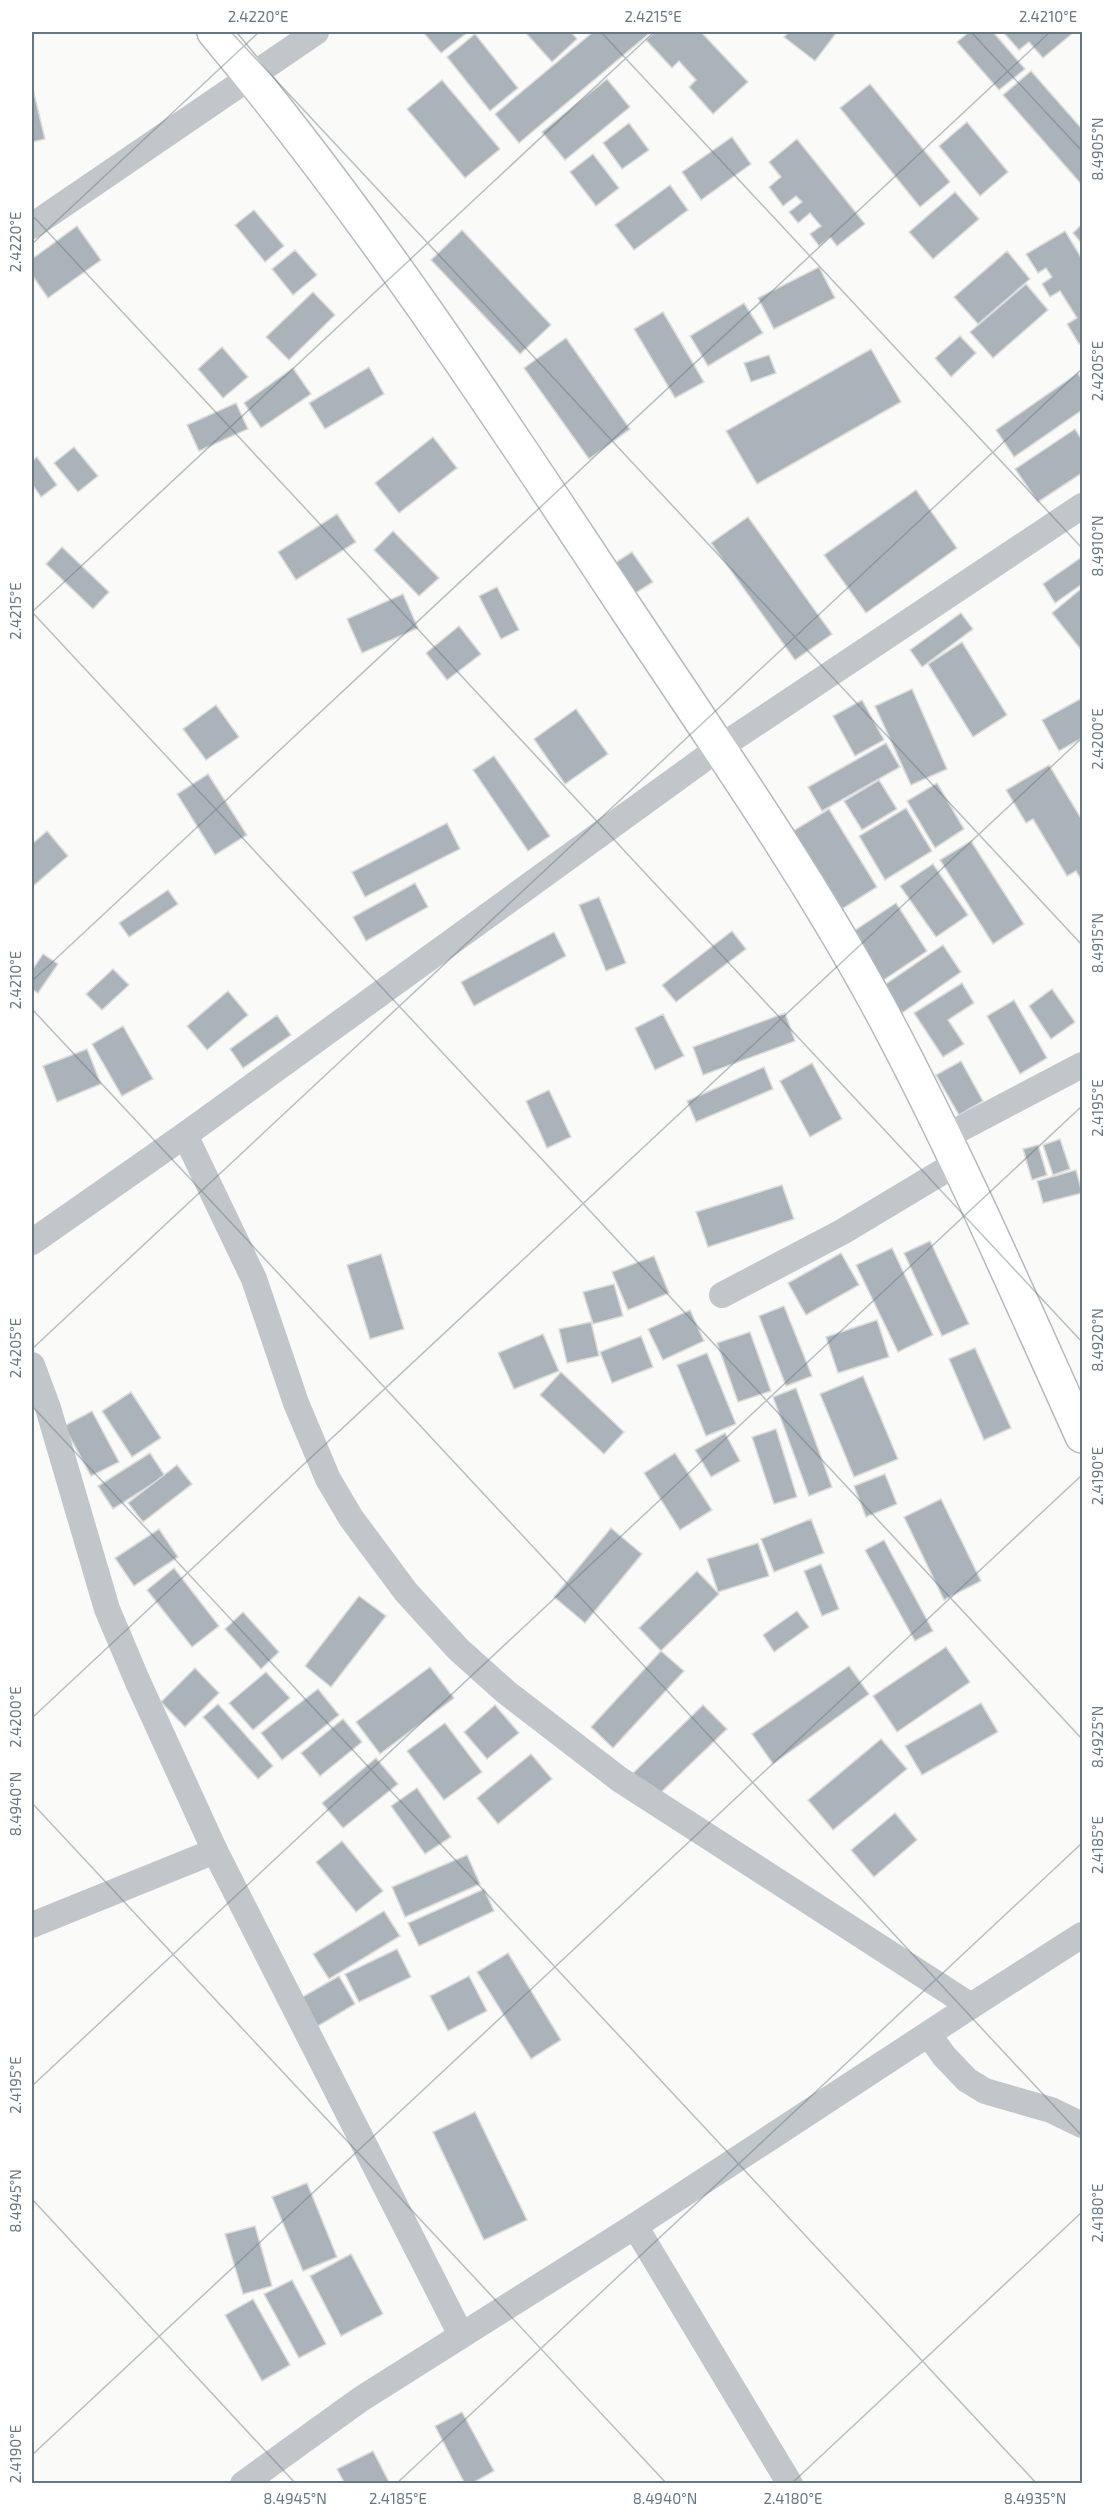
<svg xmlns="http://www.w3.org/2000/svg" width="1114" height="2515" font-family="'Exo 2',sans-serif">
<style>
.building{fill:#aab3b9;stroke:#dcdcda;stroke-width:1.5}
.lines{fill:none;stroke-linecap:round;stroke-linejoin:round}
.secondary-casing{stroke:#b4babe;stroke-width:36}
.street{stroke:#c1c6ca;stroke-width:26}
.secondary{stroke:#fff;stroke-width:33}
.ticks{fill:none;stroke:#667782;stroke-width:1.5;stroke-opacity:0.45}
.neatline{fill:none;stroke:#667782;stroke-width:2}
.ticks-label{font-size:15px;text-anchor:middle;fill:#667782}
</style>
<rect width="100%" height="100%" fill="#fafaf8"/>
<g class="building">
<path d="M423 32H468L441 53Z"/>
<path d="M525 32H571L577 39 552 62Z"/>
<path d="M593 32H651L519 143 495 114Z"/>
<path d="M655 32H701L748 82 713 114 689 87 696 80 679 61 672 68 646 40Z"/>
<path d="M789 32H837L815 61 784 37Z"/>
<path d="M969 32H993L1025 69 999 90 957 42Z"/>
<path d="M1003 32H1074L1043 58 1029 42 1019 50Z"/>
<path d="M475 34 518 88 490 111 447 57Z"/>
<path d="M1031 71 1082 129V185L1003 95Z"/>
<path d="M607 79 630 107 565 160 542 132Z"/>
<path d="M442 80 500 149 465 178 407 109Z"/>
<path d="M870 84 950 182 920 207 840 108Z"/>
<path d="M32 85 45 139 32 142Z"/>
<path d="M967 122 1008 172 980 196 939 146Z"/>
<path d="M629 123 649 150 622 169 603 143Z"/>
<path d="M732 137 751 164 701 200 682 172Z"/>
<path d="M797 139 865 224 837 246 830 237 819 246 810 234 821 226 810 213 798 223 789 212 802 202 796 196 783 206 769 187 781 177 769 162Z"/>
<path d="M593 154 619 188 596 206 570 172Z"/>
<path d="M670 185 688 210 634 250 615 225Z"/>
<path d="M955 192 979 219 933 259 909 232Z"/>
<path d="M254 210 284 246 265 262 235 225Z"/>
<path d="M1082 224V244L1073 233Z"/>
<path d="M77 226 101 260 48 298 32 275V259Z"/>
<path d="M462 230 551 325 520 354 431 260Z"/>
<path d="M1065 231 1082 259V342L1079 344 1067 324 1077 318 1060 291 1050 297 1042 284 1052 277 1046 268 1038 273 1026 254Z"/>
<path d="M295 250 317 275 293 295 272 269Z"/>
<path d="M1007 251 1030 279 978 324 954 297Z"/>
<path d="M819 267 835 298 774 329 758 298Z"/>
<path d="M1026 284 1048 310 993 358 970 332Z"/>
<path d="M313 292 335 315 289 360 266 337Z"/>
<path d="M744 303 763 333 708 366 690 336Z"/>
<path d="M663 312 704 382 675 398 634 329Z"/>
<path d="M960 336 976 353 951 377 935 358Z"/>
<path d="M566 338 630 429 589 459 524 368Z"/>
<path d="M222 347 248 377 223 398 198 369Z"/>
<path d="M871 349 901 402 757 484 726 431Z"/>
<path d="M769 355 776 373 751 382 744 363Z"/>
<path d="M369 367 384 394 325 429 309 403Z"/>
<path d="M293 368 311 394 261 428 244 403Z"/>
<path d="M1078 373 1082 380V410L1014 457 996 430Z"/>
<path d="M236 403 248 429 199 451 187 425Z"/>
<path d="M1075 429 1082 440V473L1038 502 1015 469Z"/>
<path d="M433 437 457 468 399 513 375 483Z"/>
<path d="M74 447 98 476 78 492 54 463Z"/>
<path d="M37 457 57 485 41 497 32 484V461Z"/>
<path d="M916 490 957 548 866 613 824 555Z"/>
<path d="M337 514 356 542 296 580 278 552Z"/>
<path d="M748 517 832 634 795 660 711 543Z"/>
<path d="M393 531 439 578 419 596 374 550Z"/>
<path d="M62 547 109 592 93 609 46 564Z"/>
<path d="M632 552 653 582 634 594 613 564Z"/>
<path d="M1082 557V584L1055 603 1043 584Z"/>
<path d="M497 587 519 630 501 639 479 596Z"/>
<path d="M1082 588V651L1052 613Z"/>
<path d="M403 594 418 628 362 653 347 619Z"/>
<path d="M961 613 973 629 922 667 910 650Z"/>
<path d="M459 626 481 654 447 680 426 653Z"/>
<path d="M962 642 1007 715 973 737 928 664Z"/>
<path d="M912 689 947 769 911 785 875 706Z"/>
<path d="M1082 698V738L1059 751 1042 720Z"/>
<path d="M862 700 884 740 855 756 833 716Z"/>
<path d="M216 705 239 737 206 760 183 729Z"/>
<path d="M576 709 608 754 565 784 534 739Z"/>
<path d="M886 743 900 767 822 811 808 787Z"/>
<path d="M494 756 550 836 528 851 473 770Z"/>
<path d="M1049 765 1082 820V881L1076 871 1067 876 1033 819 1026 823 1006 790Z"/>
<path d="M208 774 247 835 215 855 177 794Z"/>
<path d="M879 780 897 809 862 830 844 801Z"/>
<path d="M937 783 964 829 935 848 907 801Z"/>
<path d="M906 808 932 851 885 880 859 836Z"/>
<path d="M829 809 877 887 842 909 793 831Z"/>
<path d="M447 823 460 849 365 897 352 872Z"/>
<path d="M47 831 68 856 32 887V844Z"/>
<path d="M971 841 1024 924 993 944 940 860Z"/>
<path d="M933 864 968 915 936 937 900 886Z"/>
<path d="M415 883 428 907 366 941 353 917Z"/>
<path d="M168 890 178 904 129 937 119 923Z"/>
<path d="M599 897 626 963 606 971 579 905Z"/>
<path d="M896 903 927 951 882 981 851 933Z"/>
<path d="M732 931 746 949 676 1002 662 985Z"/>
<path d="M554 932 566 956 474 1006 461 982Z"/>
<path d="M943 945 961 972 899 1015 880 988Z"/>
<path d="M43 954 58 964 38 993 32 989V970Z"/>
<path d="M113 969 129 985 102 1010 86 994Z"/>
<path d="M962 983 974 1003 948 1020 964 1044 943 1057 914 1013Z"/>
<path d="M1052 989 1075 1022 1051 1039 1029 1006Z"/>
<path d="M228 991 248 1015 207 1050 187 1026Z"/>
<path d="M1014 1000 1047 1058 1020 1074 987 1016Z"/>
<path d="M785 1013 795 1041 703 1075 693 1047Z"/>
<path d="M663 1014 684 1056 655 1070 635 1028Z"/>
<path d="M277 1015 291 1035 243 1068 230 1049Z"/>
<path d="M123 1026 153 1079 122 1096 92 1044Z"/>
<path d="M87 1049 101 1084 57 1102 43 1066Z"/>
<path d="M961 1061 983 1101 959 1115 936 1075Z"/>
<path d="M812 1063 842 1119 810 1137 780 1081Z"/>
<path d="M764 1067 773 1089 696 1122 687 1101Z"/>
<path d="M549 1090 571 1137 547 1148 526 1101Z"/>
<path d="M1060 1139 1070 1169 1053 1175 1043 1145Z"/>
<path d="M1038 1145 1047 1175 1032 1180 1023 1149Z"/>
<path d="M1076 1170 1082 1193 1043 1203 1037 1181Z"/>
<path d="M782 1185 794 1219 708 1247 696 1212Z"/>
<path d="M930 1241 969 1324 942 1336 904 1253Z"/>
<path d="M892 1248 933 1335 898 1352 856 1265Z"/>
<path d="M841 1253 859 1285 806 1315 788 1283Z"/>
<path d="M381 1254 404 1329 370 1339 347 1265Z"/>
<path d="M654 1256 669 1293 628 1310 612 1272Z"/>
<path d="M614 1284 623 1316 593 1324 583 1292Z"/>
<path d="M784 1306 812 1376 786 1386 759 1316Z"/>
<path d="M690 1310 704 1341 663 1360 648 1329Z"/>
<path d="M877 1320 889 1357 838 1373 826 1337Z"/>
<path d="M591 1322 599 1356 567 1363 559 1329Z"/>
<path d="M750 1332 771 1391 738 1402 717 1343Z"/>
<path d="M543 1334 559 1371 514 1389 498 1353Z"/>
<path d="M641 1336 653 1367 612 1383 600 1352Z"/>
<path d="M975 1348 1011 1428 984 1440 949 1359Z"/>
<path d="M707 1353 736 1424 706 1436 677 1365Z"/>
<path d="M561 1372 624 1432 604 1454 540 1395Z"/>
<path d="M863 1376 898 1459 854 1477 820 1394Z"/>
<path d="M796 1388 832 1487 809 1496 773 1397Z"/>
<path d="M131 1392 161 1438 132 1457 102 1411Z"/>
<path d="M92 1411 119 1462 91 1476 64 1426Z"/>
<path d="M776 1429 797 1497 774 1504 752 1437Z"/>
<path d="M725 1433 740 1461 711 1477 695 1450Z"/>
<path d="M150 1453 165 1476 113 1509 98 1486Z"/>
<path d="M675 1453 712 1510 680 1530 644 1473Z"/>
<path d="M177 1465 192 1484 143 1522 128 1503Z"/>
<path d="M885 1474 897 1504 866 1517 854 1486Z"/>
<path d="M941 1499 981 1581 944 1600 904 1517Z"/>
<path d="M811 1519 824 1553 774 1572 761 1539Z"/>
<path d="M611 1528 642 1554 585 1623 554 1597Z"/>
<path d="M159 1529 178 1557 134 1586 115 1558Z"/>
<path d="M884 1540 933 1631 915 1641 865 1550Z"/>
<path d="M758 1543 769 1576 718 1592 707 1559Z"/>
<path d="M821 1564 839 1609 822 1616 804 1571Z"/>
<path d="M174 1568 219 1626 192 1647 147 1590Z"/>
<path d="M697 1571 719 1594 661 1651 639 1628Z"/>
<path d="M359 1596 386 1616 331 1687 305 1666Z"/>
<path d="M797 1611 809 1627 774 1652 763 1635Z"/>
<path d="M243 1612 279 1652 261 1669 225 1629Z"/>
<path d="M946 1647 970 1682 897 1732 873 1696Z"/>
<path d="M661 1651 684 1671 613 1748 591 1727Z"/>
<path d="M849 1666 869 1694 773 1764 752 1734Z"/>
<path d="M430 1667 454 1698 380 1754 356 1722Z"/>
<path d="M195 1668 219 1693 185 1727 161 1702Z"/>
<path d="M266 1672 290 1698 253 1730 229 1703Z"/>
<path d="M318 1689 339 1715 282 1760 261 1733Z"/>
<path d="M981 1703 998 1732 922 1775 905 1746Z"/>
<path d="M218 1704 273 1766 258 1779 203 1717Z"/>
<path d="M495 1705 519 1733 487 1759 464 1732Z"/>
<path d="M703 1705 727 1729 653 1800 630 1776Z"/>
<path d="M343 1719 362 1742 320 1776 301 1753Z"/>
<path d="M445 1723 482 1772 444 1800 407 1751Z"/>
<path d="M881 1739 907 1769 833 1830 808 1800Z"/>
<path d="M531 1754 552 1779 498 1824 477 1798Z"/>
<path d="M376 1758 398 1784 343 1828 322 1803Z"/>
<path d="M417 1788 451 1837 425 1854 391 1806Z"/>
<path d="M895 1813 917 1840 874 1877 851 1850Z"/>
<path d="M342 1841 383 1891 356 1912 316 1862Z"/>
<path d="M467 1855 480 1884 405 1917 392 1887Z"/>
<path d="M484 1889 494 1911 419 1946 408 1923Z"/>
<path d="M384 1911 400 1936 329 1979 313 1954Z"/>
<path d="M397 1949 411 1977 359 2002 345 1974Z"/>
<path d="M508 1953 561 2040 531 2059 477 1972Z"/>
<path d="M339 1976 355 2004 313 2029 297 2000Z"/>
<path d="M469 1976 487 2011 448 2031 430 1996Z"/>
<path d="M475 2112 527 2220 484 2240 433 2132Z"/>
<path d="M307 2183 337 2257 303 2271 272 2197Z"/>
<path d="M255 2226 272 2286 243 2294 225 2234Z"/>
<path d="M351 2254 383 2314 341 2336 310 2276Z"/>
<path d="M292 2280 326 2344 299 2358 264 2294Z"/>
<path d="M253 2299 290 2365 262 2381 225 2315Z"/>
<path d="M462 2412 494 2471 471 2484H465L435 2426Z"/>
<path d="M373 2451 390 2484H345L337 2469Z"/>
</g>
<g class="lines">
<g class="secondary-casing">
<path id="secondary" d="M214 32C365 212 495 410 625 607 712 738 804 869 879 1007 954 1147 1017 1292 1082 1436"/>
</g>
<g class="street">
<path d="M32 226 316 32"/>
<path d="M185 1135 254 1279 296 1403 328 1479 351 1518 406 1592 458 1649 506 1692 619 1779 971 2006"/>
<path d="M945 1137 1082 1065"/>
<path d="M32 1242 185 1135 719 748 1082 506"/>
<path d="M722 1295 842 1232 957 1163"/>
<path d="M32 1365 48 1408 107 1609 137 1680 215 1851 461 2335"/>
<path d="M32 1925 215 1851"/>
<path d="M929 2035 944 2056 967 2080 985 2091 1051 2110 1082 2125"/>
<path d="M635 2226 790 2484"/>
<path d="M243 2484 361 2399 635 2226 971 2006 1082 1935"/>
</g>
<use href="#secondary" class="secondary"/>
</g>
<path class="ticks" d="M231 32 1082 945M601 32 1082 548M971 32 1082 151M32 215 1082 1342M32 244 259 32M32 612 654 32M32 612 1082 1739M32 981 1050 32M32 1009 1082 2136M32 1349 1082 369M32 1406 1037 2484M32 1718 1082 738M32 1803 667 2484M32 2086 1082 1106M32 2199 296 2484M32 2455 1082 1475M396 2484 1082 1843M791 2484 1082 2212"/>
<rect width="1114" height="2515" fill="none" stroke="#ffffff" stroke-width="66"/>
<rect x="33" y="33" width="1048" height="2449" class="neatline"/>
<g class="ticks-label">
<text x="258" y="22">2.4220°E</text>
<text x="653" y="22">2.4215°E</text>
<text x="1048" y="22">2.4210°E</text>
<text transform="translate(1098 149) rotate(-90)" y="5">8.4905°N</text>
<text transform="translate(16 242) rotate(-90)" y="5">2.4220°E</text>
<text transform="translate(1098 371) rotate(-90)" y="5">2.4205°E</text>
<text transform="translate(1098 546) rotate(-90)" y="5">8.4910°N</text>
<text transform="translate(16 611) rotate(-90)" y="5">2.4215°E</text>
<text transform="translate(1098 739) rotate(-90)" y="5">2.4200°E</text>
<text transform="translate(1098 943) rotate(-90)" y="5">8.4915°N</text>
<text transform="translate(16 980) rotate(-90)" y="5">2.4210°E</text>
<text transform="translate(1098 1108) rotate(-90)" y="5">2.4195°E</text>
<text transform="translate(1098 1340) rotate(-90)" y="5">8.4920°N</text>
<text transform="translate(16 1348) rotate(-90)" y="5">2.4205°E</text>
<text transform="translate(1098 1476) rotate(-90)" y="5">2.4190°E</text>
<text transform="translate(16 1717) rotate(-90)" y="5">2.4200°E</text>
<text transform="translate(1098 1737) rotate(-90)" y="5">8.4925°N</text>
<text transform="translate(16 1804) rotate(-90)" y="5">8.4940°N</text>
<text transform="translate(1098 1845) rotate(-90)" y="5">2.4185°E</text>
<text transform="translate(16 2085) rotate(-90)" y="5">2.4195°E</text>
<text transform="translate(16 2201) rotate(-90)" y="5">8.4945°N</text>
<text transform="translate(1098 2213) rotate(-90)" y="5">2.4180°E</text>
<text transform="translate(16 2454) rotate(-90)" y="5">2.4190°E</text>
<text x="295" y="2504">8.4945°N</text>
<text x="398" y="2504">2.4185°E</text>
<text x="665" y="2504">8.4940°N</text>
<text x="793" y="2504">2.4180°E</text>
<text x="1035" y="2504">8.4935°N</text>
</g>
</svg>
